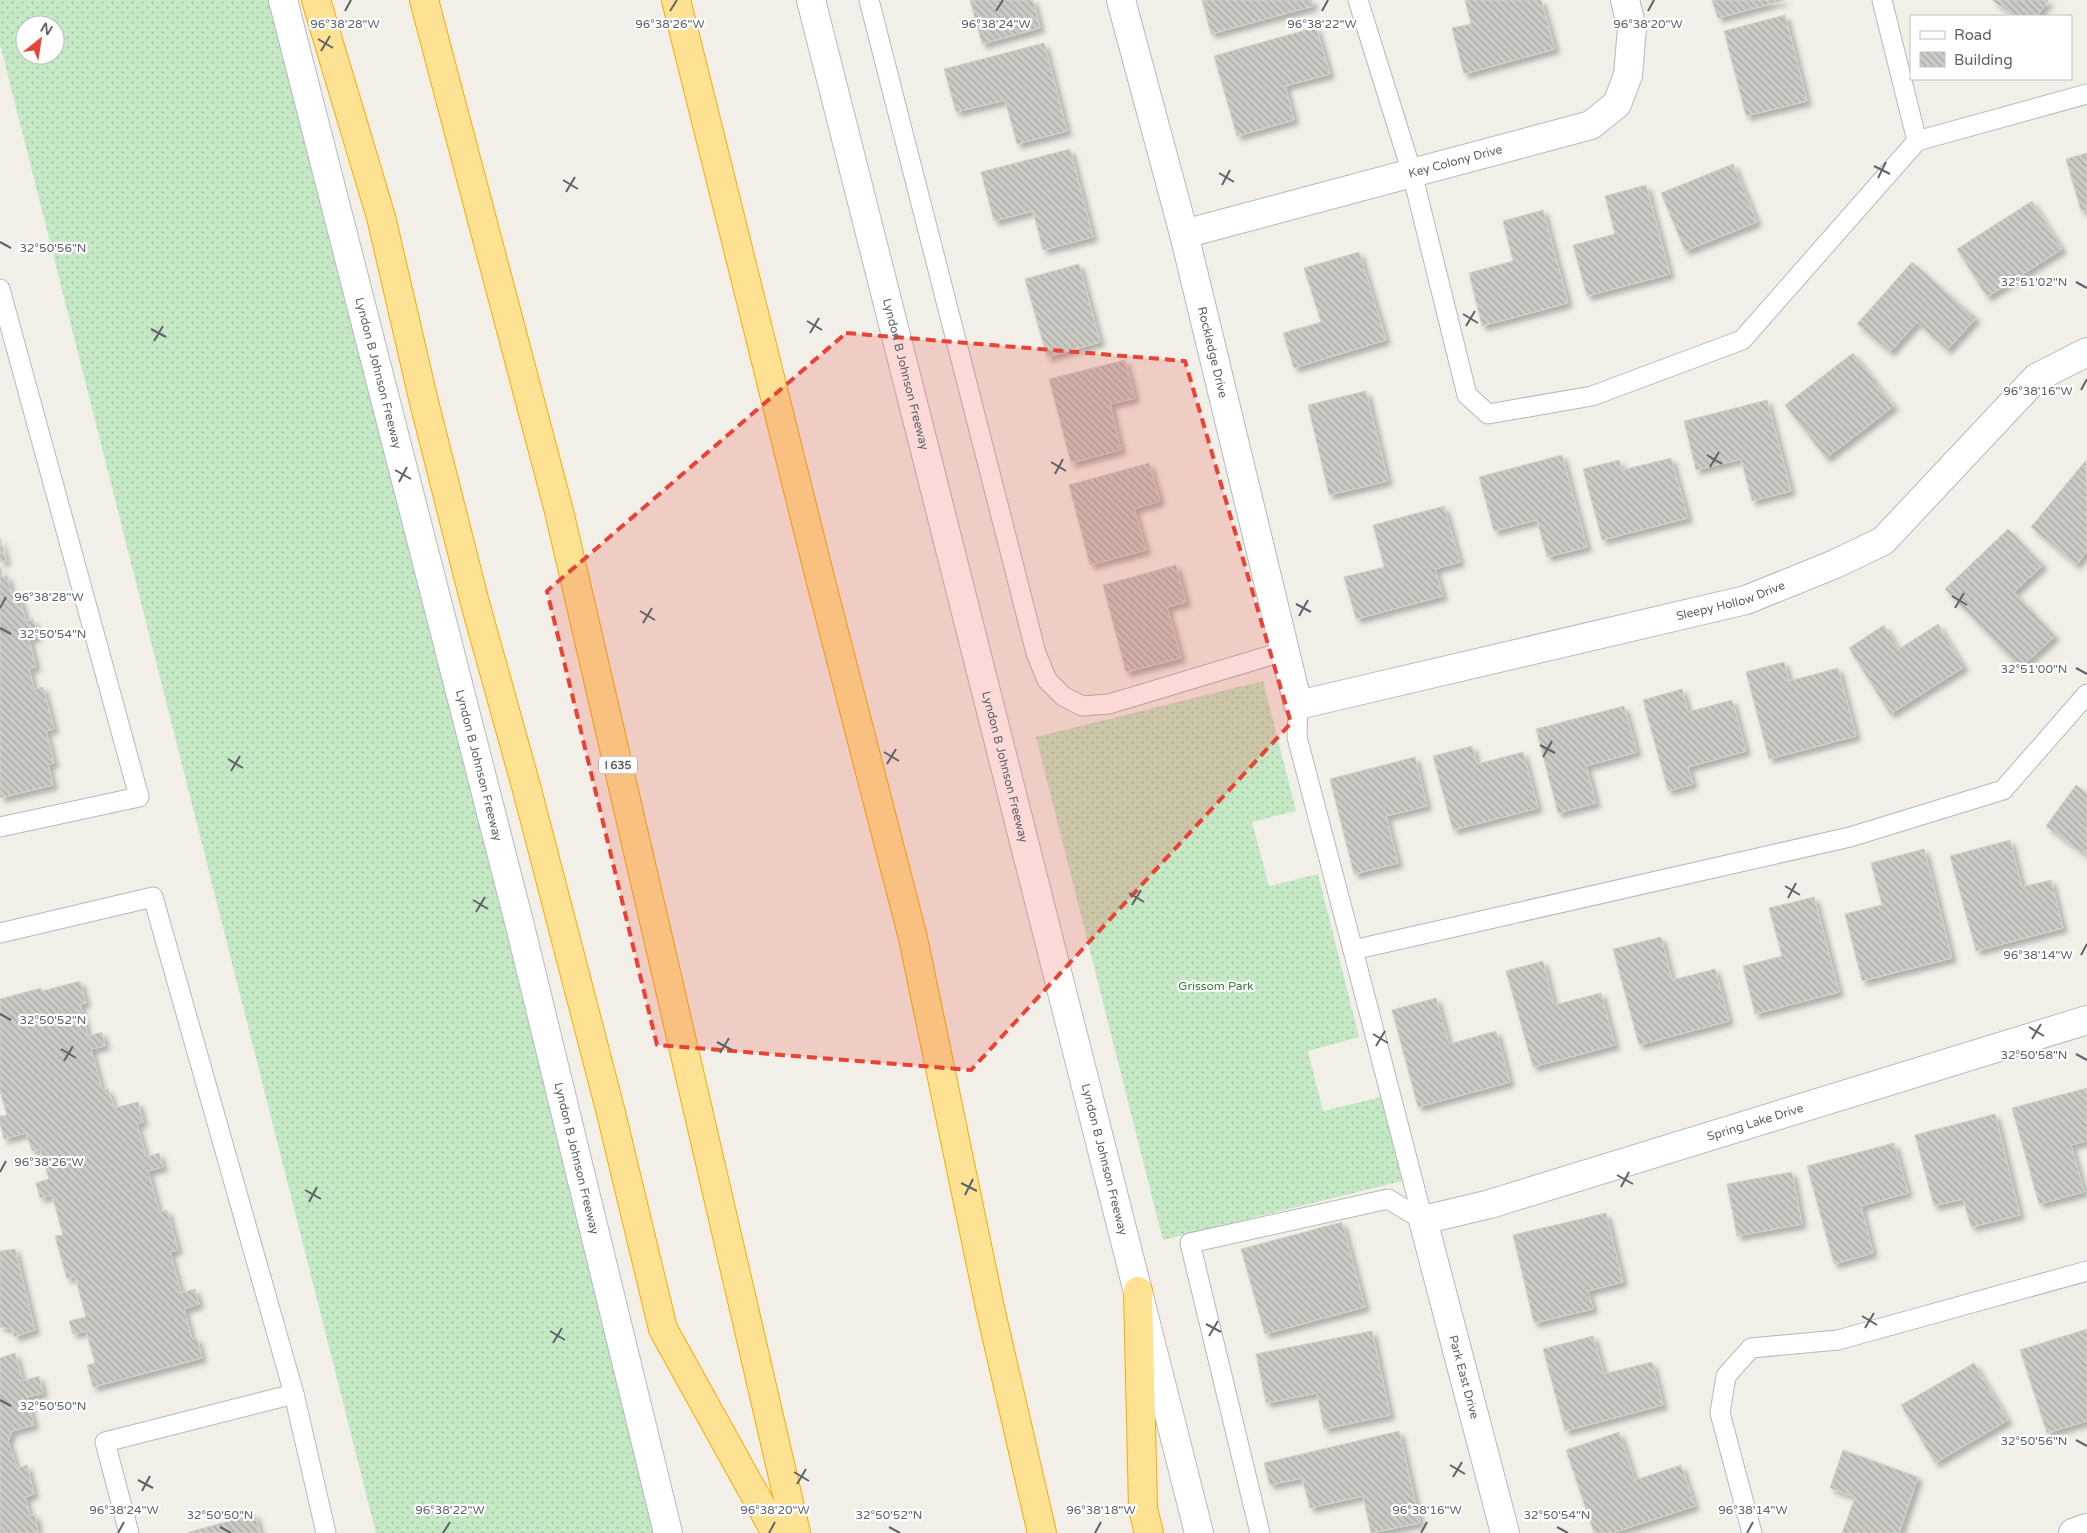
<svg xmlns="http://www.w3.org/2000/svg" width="2087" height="1533" font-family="'Varela Round',sans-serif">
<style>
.grass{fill:url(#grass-dots);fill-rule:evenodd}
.building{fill:url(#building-back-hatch);stroke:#d6d1c6;filter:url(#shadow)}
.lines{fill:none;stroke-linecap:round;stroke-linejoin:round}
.service-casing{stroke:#b5b8bc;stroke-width:21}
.minor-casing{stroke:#b5b8bc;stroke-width:30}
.secondary-casing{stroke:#b6babf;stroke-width:30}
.motorway-casing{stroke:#f9ab00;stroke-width:30}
.service{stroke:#fff;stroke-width:19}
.minor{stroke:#fff;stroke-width:28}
.secondary{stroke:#fff;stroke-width:28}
.motorway{stroke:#fde293;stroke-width:28}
.marked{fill:#ea4335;fill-opacity:0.2;stroke:#ea4335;stroke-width:4;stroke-dasharray:10 6;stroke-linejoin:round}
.ticks{fill:none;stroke:#5f6368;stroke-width:2}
.labels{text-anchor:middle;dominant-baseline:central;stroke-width:4.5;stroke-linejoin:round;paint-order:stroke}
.shield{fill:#fff;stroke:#8f9295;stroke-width:1}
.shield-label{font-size:11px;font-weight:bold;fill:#5f6368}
.street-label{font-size:12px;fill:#5f6368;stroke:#fff}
.park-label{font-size:12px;fill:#348238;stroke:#fff}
.ticks-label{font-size:12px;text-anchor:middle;fill:#5f6368;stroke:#fff;stroke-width:4.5;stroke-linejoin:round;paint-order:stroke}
</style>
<defs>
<pattern id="grass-dots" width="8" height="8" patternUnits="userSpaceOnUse" patternTransform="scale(1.25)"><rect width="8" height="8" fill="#c5e8c5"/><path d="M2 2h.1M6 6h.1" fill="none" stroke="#a3c0a4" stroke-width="1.8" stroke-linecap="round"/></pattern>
<pattern id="building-back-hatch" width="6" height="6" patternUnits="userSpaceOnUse" patternTransform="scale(1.25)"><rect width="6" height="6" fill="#cccac5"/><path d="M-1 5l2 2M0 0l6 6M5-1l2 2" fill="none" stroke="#a9a8a4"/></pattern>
<filter id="shadow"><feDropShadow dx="4.5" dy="4.5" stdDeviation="2.5" flood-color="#0004"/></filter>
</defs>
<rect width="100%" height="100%" fill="#f1efe8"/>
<g class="grass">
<path d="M0 0H287L677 1533H376L0 44ZM25 25H55V55H25Z"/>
<path d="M1263 681 1296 811 1252 822 1269 886 1318 874 1359 1037 1308 1051 1323 1111 1381 1097 1402 1181 1163 1240 1036 737Z"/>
</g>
<g class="building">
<path d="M970 0H1033L1040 28 982 44Z"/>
<path d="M1202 0H1312L1313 6 1211 34Z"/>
<path d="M1465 0H1541L1555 49 1464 74 1452 28 1471 24Z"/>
<path d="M1712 0H1785L1718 18Z"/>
<path d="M1992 0H2049L2037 16H2014Z"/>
<path d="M1785 15 1807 101 1746 116 1724 31Z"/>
<path d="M1316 27 1330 74 1285 86 1294 120 1237 136 1214 56Z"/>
<path d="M1044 43 1067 131 1017 144 1005 100 956 112 944 69Z"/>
<path d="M1070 149 1093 237 1043 250 1033 211 994 221 981 172Z"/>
<path d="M2087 153V210L2081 211 2066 159Z"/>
<path d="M1733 164 1757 222 1685 251 1661 193Z"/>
<path d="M1646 185 1670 274 1587 296 1573 245 1615 234 1605 196Z"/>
<path d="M2032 201 2062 249 1987 297 1957 249Z"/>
<path d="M1543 210 1568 303 1482 326 1469 273 1513 261 1503 221Z"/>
<path d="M1359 252 1386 340 1294 368 1283 333 1321 322 1304 268Z"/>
<path d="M1912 262 1976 318 1947 350 1917 322 1890 352 1857 324Z"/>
<path d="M1079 264 1100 342 1047 357 1025 279Z"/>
<path d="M1853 353 1894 406 1826 458 1785 405Z"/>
<path d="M1125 360 1135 398 1110 404 1121 450 1071 463 1049 379Z"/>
<path d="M1366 391 1388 481 1329 495 1308 405Z"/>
<path d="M1767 400 1791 491 1752 501 1741 459 1696 470 1684 421Z"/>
<path d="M1562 455 1587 547 1547 557 1537 520 1494 531 1479 477Z"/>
<path d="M1671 458 1688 518 1602 540 1583 469 1619 460 1622 470Z"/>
<path d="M2086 460 2087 551 2076 565 2031 527Z"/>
<path d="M1149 463 1160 501 1134 509 1146 550 1090 565 1069 485Z"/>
<path d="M1444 506 1460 562 1435 569 1443 596 1356 619 1344 577 1384 567 1373 525Z"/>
<path d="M2008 529 2043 565 2014 592 2055 636 2020 668 1945 589Z"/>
<path d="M0 538 6 561 0 562Z"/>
<path d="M1176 565 1186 602 1167 607 1181 658 1126 672 1103 585Z"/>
<path d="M0 566 3 577 7 576 12 595 18 593 26 621 33 619 38 636 29 639 36 667 29 669 34 689 43 687 54 729 46 731 54 763 48 765 53 785 0 798Z"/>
<path d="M1938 624 1964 667 1890 714 1849 648 1884 625 1899 649Z"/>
<path d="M1784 662 1789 681 1838 668 1856 736 1769 759 1746 672Z"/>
<path d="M1682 689 1688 712 1732 700 1746 751 1688 767 1693 784 1668 791 1643 700Z"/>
<path d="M1624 706 1637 752 1586 766 1596 803 1558 813 1536 729Z"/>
<path d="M1472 746 1477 764 1523 752 1538 808 1453 830 1433 756Z"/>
<path d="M1415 757 1427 806 1386 816 1398 863 1354 874 1330 779Z"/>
<path d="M2076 785 2087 794V856L2046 826Z"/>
<path d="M2010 840 2022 887 2051 880 2063 928 1976 951 1950 856Z"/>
<path d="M1924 849 1952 958 1862 981 1845 914 1882 905 1871 863Z"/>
<path d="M1814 897 1839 992 1755 1014 1743 966 1782 956 1769 908Z"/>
<path d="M1661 937 1672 980 1715 969 1729 1021 1639 1045 1613 949Z"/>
<path d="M1543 961 1554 1005 1601 993 1615 1045 1533 1067 1506 971Z"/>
<path d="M80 981 86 1003 80 1004 88 1036 102 1032 105 1046 91 1049 102 1090 108 1089 114 1108 138 1102 143 1122 137 1124 146 1157 159 1153 163 1167 148 1171 159 1212 167 1210 178 1250 170 1252 181 1293 195 1289 199 1304 184 1309 192 1339 197 1338 202 1358 93 1387 87 1365 95 1363 86 1331 73 1334 69 1321 86 1317 75 1276 67 1279 55 1236 63 1235 52 1195 40 1198 36 1183 49 1179 40 1149 32 1151 26 1133 4 1139 0 1123V1116L7 1115 0 1091V999L41 988 42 991Z"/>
<path d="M1436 998 1449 1044 1496 1031 1510 1082 1418 1107 1392 1010Z"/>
<path d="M2087 1088V1141L2071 1145 2084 1192 2039 1204 2012 1108Z"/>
<path d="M1995 1114 2020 1215 1971 1227 1963 1199 1934 1206 1915 1135Z"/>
<path d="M1894 1143 1908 1193 1861 1206 1873 1253 1834 1264 1807 1166Z"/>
<path d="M1792 1172 1802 1224 1737 1236 1727 1184Z"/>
<path d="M1606 1213 1623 1282 1588 1291 1593 1309 1534 1323 1513 1235Z"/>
<path d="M1342 1222 1365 1307 1265 1334 1241 1249Z"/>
<path d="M15 1249 35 1330 14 1337 13 1329 0 1327V1251Z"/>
<path d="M2087 1329V1421L2047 1433 2020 1350Z"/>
<path d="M1372 1331 1390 1415 1324 1429 1317 1393 1266 1403 1256 1354Z"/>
<path d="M1593 1336 1604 1374 1652 1362 1663 1405 1565 1431 1543 1349Z"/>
<path d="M15 1353 23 1381 39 1376 43 1393 27 1397 34 1425 12 1431 8 1441 17 1468 27 1465 34 1494 25 1497 30 1516 35 1514 38 1533H0V1358Z"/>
<path d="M1974 1363 2008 1420 1935 1463 1901 1405Z"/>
<path d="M1399 1431 1420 1523 1371 1533 1363 1496 1310 1508 1302 1478 1270 1485 1264 1463Z"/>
<path d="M1619 1432 1635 1480 1681 1465 1695 1506 1612 1533H1594L1566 1450Z"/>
<path d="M1843 1450 1918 1477 1899 1533H1842L1855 1497 1830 1488Z"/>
<path d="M255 1514 260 1533H189V1532Z"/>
</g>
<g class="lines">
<g class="service-casing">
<g id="service">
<path d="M869 0 1036 653 1047 680 1063 696 1082 706 1109 704 1285 651"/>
<path d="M1358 0 1412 173 1467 395 1488 414 1592 396 1742 340 1917 141 2087 94"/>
<path d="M1882 0 1917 141"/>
<path d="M0 289 139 797 0 827"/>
<path d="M1298 705 1297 737 1353 950 1850 837 2003 790 2087 694"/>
<path d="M0 933 153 897 294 1394"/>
<path d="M1353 950 1423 1220"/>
<path d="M129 1533 105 1442 294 1394 326 1533"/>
<path d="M1260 1533 1190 1243 1388 1199 1423 1220"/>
<path d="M1752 1533 1720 1413 1726 1376 1751 1348 1838 1340 2087 1271"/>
</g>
</g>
<g class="minor-casing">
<g id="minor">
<path id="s1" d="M1121 0 1184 234 1298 705 1746 600 1835 564 1883 541 2036 378 2087 352"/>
<path id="s2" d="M1184 234 1591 125 1617 104 1628 75 1632 28 1625 0"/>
<path id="s3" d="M1505 1533 1423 1220 1490 1204 2087 1020"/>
<path d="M2073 1533 2087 1528"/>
</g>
</g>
<g class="secondary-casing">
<g id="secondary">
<path id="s4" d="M283 0 520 926 668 1533"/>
<path id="s5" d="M811 0 1199 1533"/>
</g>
</g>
<g class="motorway-casing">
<g id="motorway">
<path d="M316 0 381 217 424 402 475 603 526 786 610 1109 663 1329 776 1533"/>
<path d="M424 0 559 511 796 1533"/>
<path d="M676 0 821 582 913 938 990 1308 1042 1533"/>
<path d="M1138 1291 1143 1509 1149 1533"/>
</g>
</g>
<use href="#service" class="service"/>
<use href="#minor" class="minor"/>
<use href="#secondary" class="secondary"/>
<use href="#motorway" class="motorway"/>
</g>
<path class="marked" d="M846 333 1185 361 1291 723 971 1070 657 1045 547 591Z"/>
<path class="ticks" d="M345 11 351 0M670 11 677 0M996 11 1003 0M1322 11 1328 0M1648 11 1654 0M318 39 333 48M321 51 330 36M1874 166 1890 174M1219 173 1234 182M1878 178 1886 162M563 180 578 189M1222 185 1230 170M566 192 575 177M0 242 11 248M2076 282 2087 288M1463 314 1478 323M807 321 822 330M1466 326 1475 311M151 329 166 337M810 333 819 318M154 341 163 326M2081 390 2087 379M1707 455 1722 464M1051 462 1066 471M1710 467 1719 452M395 470 411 479M1055 474 1063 459M399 482 407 467M1952 596 1967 605M1296 604 1311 612M0 608 6 597M1955 608 1964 593M640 611 655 620M1299 616 1308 600M643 623 652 608M0 628 11 634M2076 668 2087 674M1540 745 1555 753M884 752 899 761M1543 757 1552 741M228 759 243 768M887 764 896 749M231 771 240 756M1785 886 1800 895M1129 893 1144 902M1788 898 1796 883M473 900 488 909M1132 905 1141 890M476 912 485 897M2081 955 2087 944M0 1014 11 1020M2029 1027 2044 1036M1373 1034 1388 1043M2032 1039 2041 1024M717 1042 732 1050M1376 1046 1385 1031M61 1049 76 1058M720 1053 729 1038M2076 1054 2087 1060M64 1061 73 1046M0 1172 6 1161M1617 1175 1633 1184M961 1183 977 1191M1621 1187 1629 1172M305 1190 321 1199M965 1195 973 1179M309 1202 317 1187M1862 1316 1877 1325M1206 1324 1221 1332M1865 1328 1874 1313M550 1331 565 1340M1209 1336 1218 1321M553 1343 562 1328M0 1400 11 1406M2076 1440 2087 1446M1450 1465 1465 1474M794 1472 809 1481M1453 1477 1462 1462M138 1480 153 1488M797 1484 806 1469M142 1491 150 1476M220 1527 231 1533M889 1527 900 1533M1557 1527 1568 1533M118 1533 124 1522M443 1533 450 1522M769 1533 775 1522M1095 1533 1101 1522M1421 1533 1427 1522M1747 1533 1753 1522"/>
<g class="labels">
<rect class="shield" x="599" y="756.5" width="38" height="17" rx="4"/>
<g class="shield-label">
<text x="618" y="765">I 635</text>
</g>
<g class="street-label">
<text stroke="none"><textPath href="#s2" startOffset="281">Key Colony Drive</textPath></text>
<text stroke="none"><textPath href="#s1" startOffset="364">Rockledge Drive</textPath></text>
<text stroke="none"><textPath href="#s4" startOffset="385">Lyndon B Johnson Freeway</textPath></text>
<text stroke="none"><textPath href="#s5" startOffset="386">Lyndon B Johnson Freeway</textPath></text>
<text stroke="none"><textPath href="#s1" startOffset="1172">Sleepy Hollow Drive</textPath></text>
<text stroke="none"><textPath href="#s4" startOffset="790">Lyndon B Johnson Freeway</textPath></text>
<text stroke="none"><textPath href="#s5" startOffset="791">Lyndon B Johnson Freeway</textPath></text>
<text stroke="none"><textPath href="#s3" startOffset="670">Spring Lake Drive</textPath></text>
<text stroke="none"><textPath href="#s4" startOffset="1195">Lyndon B Johnson Freeway</textPath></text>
<text stroke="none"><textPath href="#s5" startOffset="1196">Lyndon B Johnson Freeway</textPath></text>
<text transform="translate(1464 1377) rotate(75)">Park East Drive</text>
</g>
<g class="park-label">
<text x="1216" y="986">Grissom Park</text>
</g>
</g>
<g class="ticks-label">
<text x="345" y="28">96°38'28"W</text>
<text x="670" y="28">96°38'26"W</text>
<text x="996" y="28">96°38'24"W</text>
<text x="1322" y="28">96°38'22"W</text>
<text x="1648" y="28">96°38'20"W</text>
<text x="53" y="252">32°50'56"N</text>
<text x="2034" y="286">32°51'02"N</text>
<text x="2038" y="395">96°38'16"W</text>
<text x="49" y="601">96°38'28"W</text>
<text x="53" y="638">32°50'54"N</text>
<text x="2034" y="673">32°51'00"N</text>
<text x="2038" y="959">96°38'14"W</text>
<text x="53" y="1024">32°50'52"N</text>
<text x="2034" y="1059">32°50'58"N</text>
<text x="49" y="1166">96°38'26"W</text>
<text x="53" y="1410">32°50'50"N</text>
<text x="2034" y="1445">32°50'56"N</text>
<text x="124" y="1514">96°38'24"W</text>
<text x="450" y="1514">96°38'22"W</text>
<text x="775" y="1514">96°38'20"W</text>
<text x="1101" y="1514">96°38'18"W</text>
<text x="1427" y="1514">96°38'16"W</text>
<text x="1753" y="1514">96°38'14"W</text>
<text x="220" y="1519">32°50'50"N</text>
<text x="889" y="1519">32°50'52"N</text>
<text x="1557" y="1519">32°50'54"N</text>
</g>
<rect x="1910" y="15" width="162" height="65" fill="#ffffff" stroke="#bfc1c3"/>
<rect x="1920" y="31" width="25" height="8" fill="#ffffff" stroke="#bfc1c3"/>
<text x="1954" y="40" font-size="15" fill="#5f6368">Road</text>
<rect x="1920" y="52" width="25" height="15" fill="url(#building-back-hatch)" stroke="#bfc1c3"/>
<text x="1954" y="65" font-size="15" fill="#5f6368">Building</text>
<g transform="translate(40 40) rotate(30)"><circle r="24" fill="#ffffff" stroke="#bfc1c3"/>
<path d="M0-4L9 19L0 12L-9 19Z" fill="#ea4335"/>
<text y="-8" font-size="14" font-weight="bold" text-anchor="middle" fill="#5f6368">N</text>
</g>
</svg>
